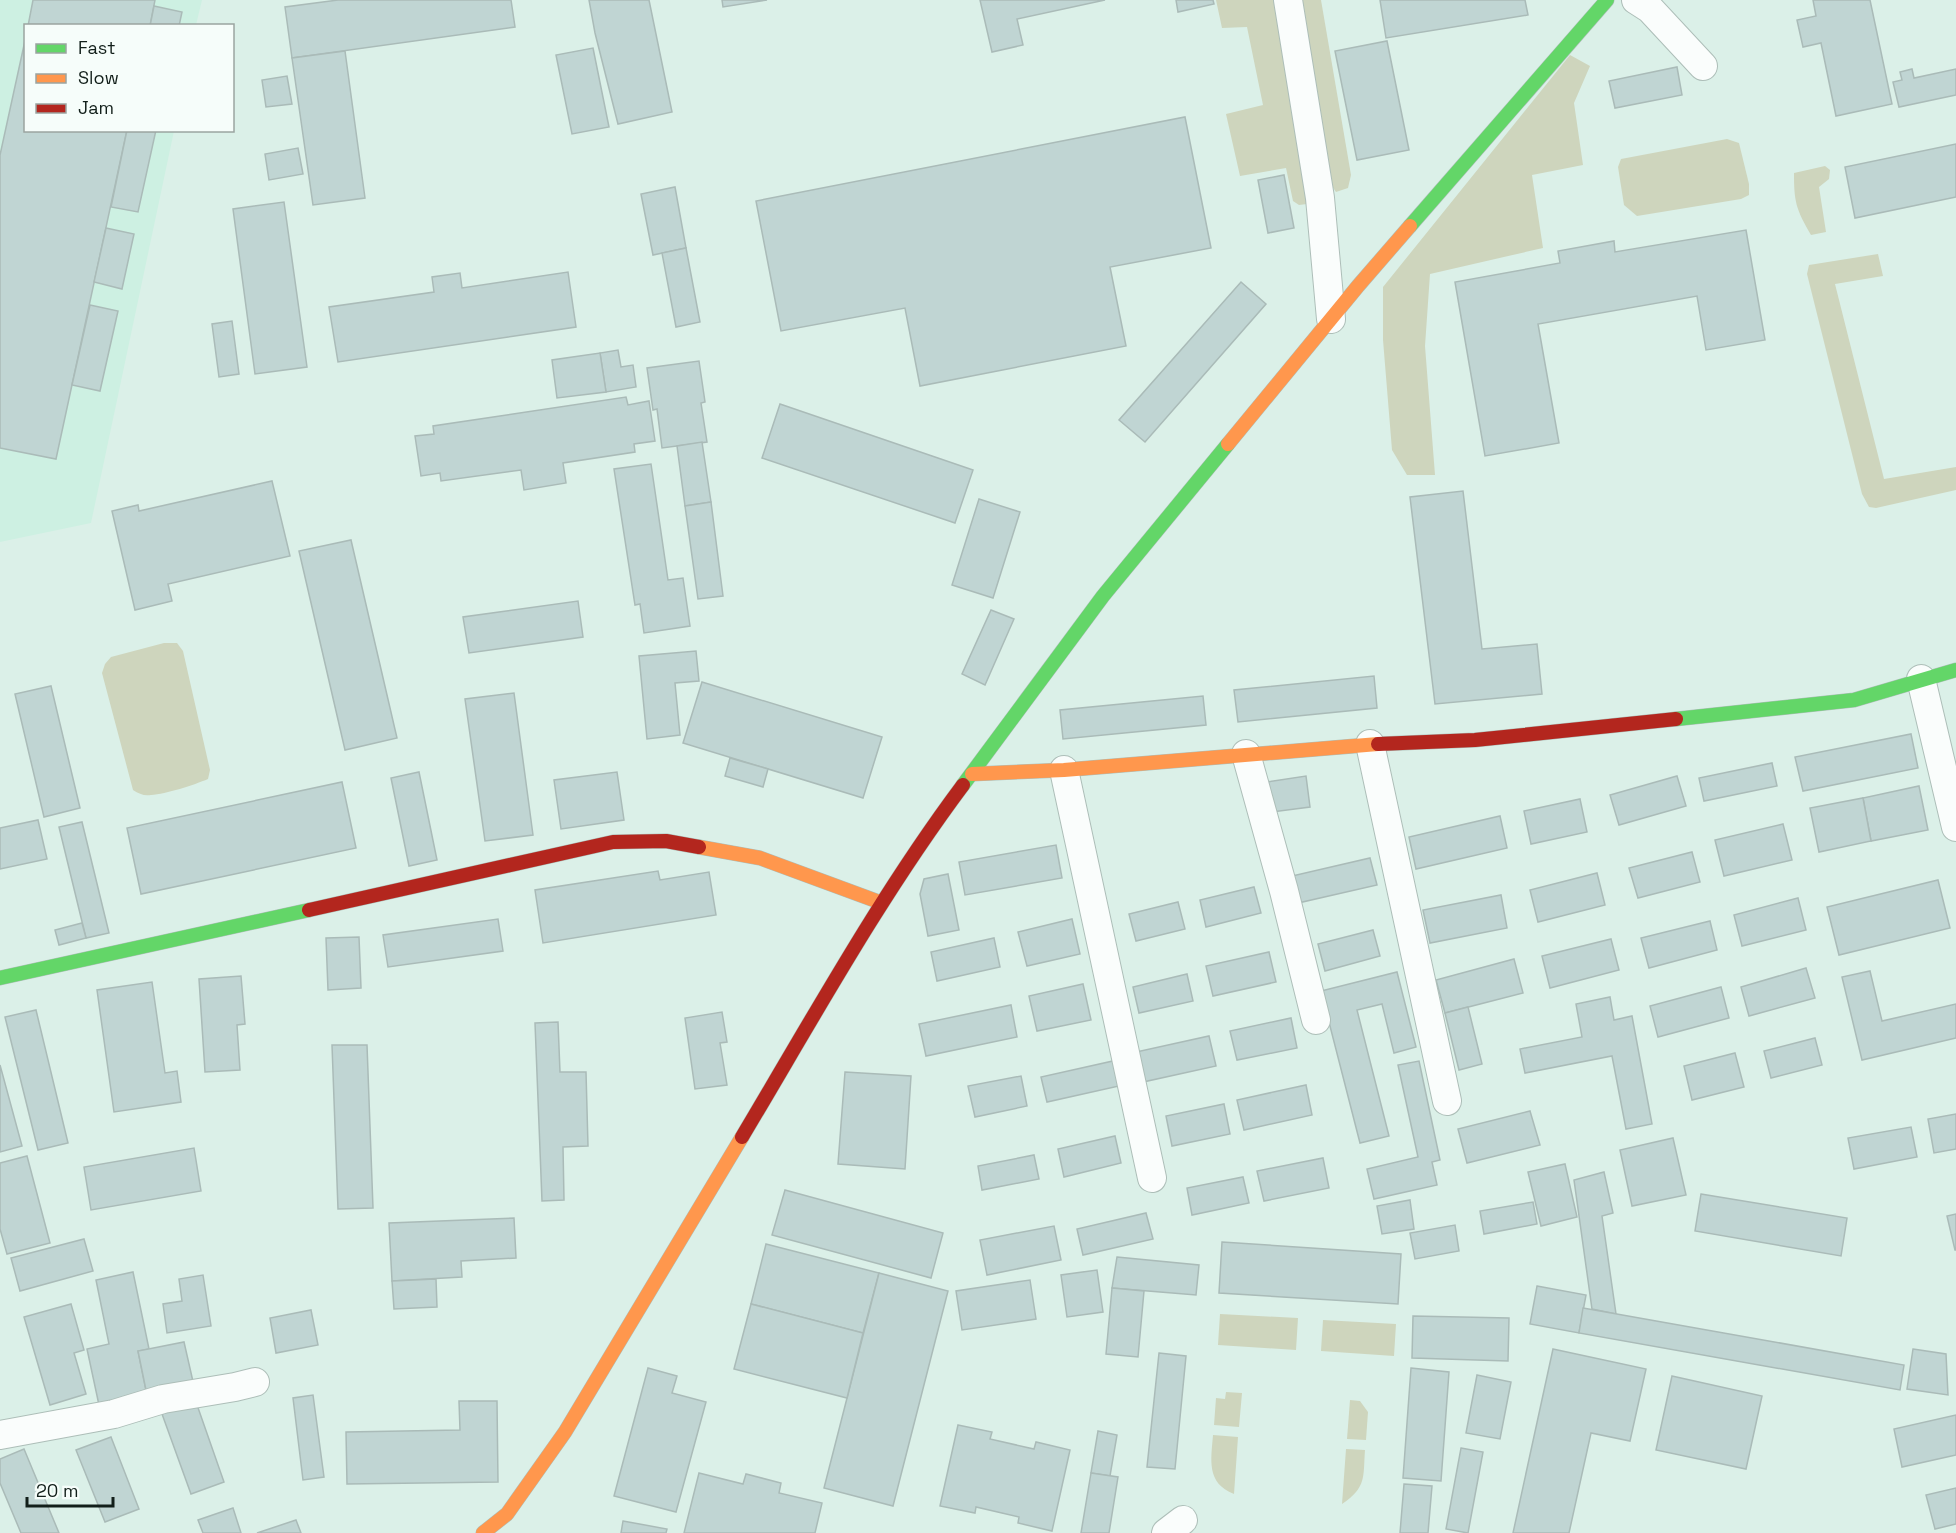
<svg xmlns="http://www.w3.org/2000/svg" width="1956" height="1533" font-family="'Space Grotesk',sans-serif">
<style>
.built{fill:#cdf0e2}
.green{fill:#ced5bd}
.building{fill:#c0d5d3;stroke:#aabbb8;stroke-width:1.5}
.lines{fill:none;stroke-linecap:round;stroke-linejoin:round}
.street-casing{stroke:#adbeb8;stroke-width:30}
.fast-casing{stroke:#adbeb8;stroke-width:15}
.slow-casing{stroke:#adbeb8;stroke-width:15}
.jam-casing{stroke:#adbeb8;stroke-width:15}
.street{stroke:#fafdfc;stroke-width:28}
.fast{stroke:#63d668;stroke-width:14}
.slow{stroke:#ff974d;stroke-width:14}
.jam{stroke:#b3261e;stroke-width:14}
</style>
<rect width="100%" height="100%" fill="#dbf0e8"/>
<path class="built" d="M0 0H202L196 25 26 26V130L174 131 91 523 0 542Z"/>
<g class="green">
<path d="M1216 0H1279L1307 204 1299 205 1293 201 1286 168 1240 176 1226 114 1263 105 1247 27 1222 28Z"/>
<path d="M1296 0H1321L1351 175 1348 188 1336 192 1327 179Z"/>
<path d="M1570 55 1590 66 1574 103 1583 165 1532 175 1543 248 1430 274 1425 346 1435 475H1407L1392 450 1383 340V287Z"/>
<path d="M1727 139 1739 143 1749 184V195L1741 199 1637 216 1624 205 1618 167 1621 159Z"/>
<path d="M1825 166 1830 170 1829 179 1819 187 1826 232 1811 235C1796 209 1794 202 1794 173Z"/>
<path d="M1878 254 1883 276 1835 284 1884 479 1956 467V490L1876 508 1869 507 1862 494 1807 274 1809 265Z"/>
<path d="M164 643H177L183 651 210 770 208 779C194 785 166 794 151 795 144 796 139 794 133 790L102 673 105 664 111 657Z"/>
<path d="M1220 1314 1298 1318 1296 1350 1218 1345Z"/>
<path d="M1323 1320 1396 1324 1394 1356 1321 1351Z"/>
<path d="M1226 1392 1242 1393 1239 1427 1214 1425 1216 1398 1225 1399Z"/>
<path d="M1350 1400 1360 1401 1368 1412 1366 1440 1347 1439Z"/>
<path d="M1213 1435 1238 1437 1234 1494C1206 1483 1211 1460 1213 1435Z"/>
<path d="M1346 1449 1365 1450C1363 1477 1367 1487 1342 1504Z"/>
</g>
<g class="building">
<path d="M33 0H155L150 26H28Z"/>
<path d="M338 0H511L515 27 292 58 285 7Z"/>
<path d="M589 0H649L672 112 618 124 595 33Z"/>
<path d="M722 0H767L723 7Z"/>
<path d="M980 0H1105L1017 19 1023 45 992 52Z"/>
<path d="M1176 0H1213L1214 4 1178 12Z"/>
<path d="M1380 0H1525L1528 15 1386 38Z"/>
<path d="M1813 0H1870L1892 104 1836 116 1821 43 1803 47 1797 20 1816 16Z"/>
<path d="M154 6 182 12 179 26H150Z"/>
<path d="M26 36V130H127L56 459 0 448V155Z"/>
<path d="M1387 41 1409 150 1357 160 1335 51Z"/>
<path d="M593 48 609 127 572 134 556 55Z"/>
<path d="M345 51 365 198 313 205 292 58Z"/>
<path d="M1677 67 1682 95 1615 108 1609 81Z"/>
<path d="M1912 69 1914 78 1956 69V95L1899 107 1893 82 1902 80 1900 72Z"/>
<path d="M287 76 292 104 266 107 262 80Z"/>
<path d="M1185 117 1211 248 1110 267 1126 346 920 386 905 308 781 331 756 201Z"/>
<path d="M127 130H156L138 212 111 207Z"/>
<path d="M1956 144V197L1855 218 1845 167Z"/>
<path d="M298 148 303 174 269 180 265 154Z"/>
<path d="M1284 175 1294 228 1268 233 1258 180Z"/>
<path d="M675 187 686 248 653 255 641 194Z"/>
<path d="M284 202 307 367 255 374 233 209Z"/>
<path d="M106 228 134 234 122 289 94 282Z"/>
<path d="M1746 230 1765 340 1706 350 1697 296 1538 324 1559 443 1485 456 1455 282 1560 263 1558 251 1614 241 1615 252Z"/>
<path d="M686 248 700 322 676 327 662 253Z"/>
<path d="M568 272 576 327 338 362 329 307 434 292 432 277 460 273 462 288Z"/>
<path d="M1241 282 1266 304 1145 442 1119 420Z"/>
<path d="M90 305 118 311 100 391 72 385Z"/>
<path d="M232 321 239 374 219 377 212 324Z"/>
<path d="M618 350 621 367 633 365 636 387 606 392 600 353Z"/>
<path d="M600 353 606 392 557 398 552 360Z"/>
<path d="M699 361 705 402 701 403 707 442 662 448 657 409 653 410 647 368Z"/>
<path d="M626 397 628 405 649 401 655 441 634 444 635 452 563 463 566 483 524 490 521 470 441 481 440 473 421 476 415 436 434 434 433 426Z"/>
<path d="M780 404 973 470 955 523 762 458Z"/>
<path d="M702 442 711 502 685 506 677 446Z"/>
<path d="M651 464 668 580 683 578 690 626 644 633 640 604 635 605 614 469Z"/>
<path d="M272 481 290 556 168 584 172 601 135 610 112 511 138 505 139 511Z"/>
<path d="M1463 491 1482 649 1537 644 1542 694 1435 704 1410 497Z"/>
<path d="M979 499 1020 512 993 598 952 585Z"/>
<path d="M711 502 723 596 698 599 685 506Z"/>
<path d="M351 540 397 738 345 750 299 551Z"/>
<path d="M578 601 583 637 469 653 463 617Z"/>
<path d="M991 610 1014 619 985 685 962 674Z"/>
<path d="M696 651 699 681 675 683 680 735 647 739 639 656Z"/>
<path d="M1374 676 1377 708 1238 722 1234 690Z"/>
<path d="M702 682 882 737 863 798 683 743Z"/>
<path d="M51 686 80 808 44 817 15 694Z"/>
<path d="M514 693 533 835 485 841 465 699Z"/>
<path d="M1203 696 1206 725 1063 739 1060 710Z"/>
<path d="M1911 734 1918 768 1803 791 1795 757Z"/>
<path d="M730 758 768 769 763 787 725 776Z"/>
<path d="M1772 763 1777 786 1704 801 1699 778Z"/>
<path d="M419 772 437 860 409 866 391 778Z"/>
<path d="M617 772 624 820 561 829 554 780Z"/>
<path d="M1306 776 1310 807 1272 812 1267 782Z"/>
<path d="M1677 776 1686 806 1619 825 1610 795Z"/>
<path d="M342 782 356 848 141 894 127 828Z"/>
<path d="M1919 786 1928 830 1871 841 1863 798Z"/>
<path d="M1863 798 1871 841 1819 852 1810 808Z"/>
<path d="M1580 799 1587 832 1531 844 1524 811Z"/>
<path d="M1500 816 1507 848 1416 869 1409 837Z"/>
<path d="M38 820 47 859 0 869V828Z"/>
<path d="M82 822 109 933 86 938 59 827Z"/>
<path d="M1783 824 1792 860 1724 876 1715 840Z"/>
<path d="M1056 845 1062 878 965 895 959 862Z"/>
<path d="M1692 852 1700 882 1638 898 1629 868Z"/>
<path d="M1370 858 1377 885 1298 903 1292 876Z"/>
<path d="M658 871 660 880 709 872 716 915 543 943 535 890Z"/>
<path d="M1597 873 1605 905 1538 922 1530 890Z"/>
<path d="M948 874 959 930 928 936 920 894 924 879Z"/>
<path d="M1938 880 1950 928 1839 955 1827 907Z"/>
<path d="M1254 887 1261 913 1206 927 1200 900Z"/>
<path d="M1501 895 1507 928 1430 943 1423 910Z"/>
<path d="M1798 898 1806 930 1742 946 1734 915Z"/>
<path d="M1178 902 1185 929 1136 941 1129 914Z"/>
<path d="M498 919 503 951 388 967 383 935Z"/>
<path d="M1072 919 1080 954 1027 966 1018 932Z"/>
<path d="M1710 921 1717 950 1649 968 1641 938Z"/>
<path d="M82 923 86 938 59 945 55 930Z"/>
<path d="M1373 930 1380 956 1325 971 1318 944Z"/>
<path d="M359 937 361 988 328 990 326 938Z"/>
<path d="M994 938 1000 967 937 981 931 952Z"/>
<path d="M1611 939 1619 970 1550 988 1542 956Z"/>
<path d="M1269 952 1276 982 1213 996 1206 966Z"/>
<path d="M1514 959 1523 993 1445 1013 1436 980Z"/>
<path d="M1806 968 1815 998 1749 1016 1741 987Z"/>
<path d="M1870 971 1882 1021 1956 1004V1038L1862 1060 1842 977Z"/>
<path d="M1397 972 1416 1047 1394 1053 1382 1004 1357 1010 1389 1136 1360 1143 1321 991Z"/>
<path d="M1187 974 1193 1001 1139 1013 1133 987Z"/>
<path d="M241 976 245 1024 237 1025 240 1070 205 1072 199 979Z"/>
<path d="M152 982 165 1073 177 1071 181 1102 114 1112 97 990Z"/>
<path d="M1083 984 1091 1020 1037 1031 1029 996Z"/>
<path d="M1721 987 1729 1018 1658 1037 1650 1006Z"/>
<path d="M1610 997 1614 1020 1632 1016 1652 1124 1626 1129 1612 1056 1525 1073 1520 1049 1582 1037 1576 1004Z"/>
<path d="M1011 1005 1017 1037 926 1056 919 1024Z"/>
<path d="M1468 1007 1482 1064 1459 1070 1445 1013Z"/>
<path d="M36 1010 68 1143 38 1150 5 1017Z"/>
<path d="M722 1012 727 1042 720 1043 727 1085 695 1089 685 1018Z"/>
<path d="M1291 1018 1297 1048 1237 1060 1230 1031Z"/>
<path d="M558 1022 560 1072H586L588 1146 563 1147 564 1200 542 1201 535 1023Z"/>
<path d="M1209 1036 1216 1066 1143 1082 1136 1052Z"/>
<path d="M1815 1038 1822 1065 1771 1078 1764 1051Z"/>
<path d="M332 1045H367L373 1208 338 1209Z"/>
<path d="M1735 1053 1744 1087 1692 1100 1684 1066Z"/>
<path d="M1113 1061 1119 1086 1047 1102 1041 1077Z"/>
<path d="M1419 1061 1440 1160 1432 1162 1437 1185 1374 1199 1367 1169 1418 1157 1398 1065Z"/>
<path d="M0 1065 22 1146 0 1152Z"/>
<path d="M845 1072 911 1076 905 1169 838 1164Z"/>
<path d="M1021 1076 1027 1106 975 1117 968 1086Z"/>
<path d="M1306 1085 1312 1115 1244 1130 1237 1100Z"/>
<path d="M1224 1104 1230 1134 1172 1146 1166 1116Z"/>
<path d="M1530 1111 1540 1145 1467 1163 1458 1129Z"/>
<path d="M1956 1114V1149L1934 1153 1928 1119Z"/>
<path d="M1911 1127 1917 1157 1854 1169 1848 1138Z"/>
<path d="M1115 1136 1121 1163 1064 1177 1058 1149Z"/>
<path d="M1673 1138 1686 1195 1632 1206 1620 1150Z"/>
<path d="M194 1148 201 1191 91 1210 84 1167Z"/>
<path d="M1034 1155 1039 1179 982 1190 978 1166Z"/>
<path d="M27 1156 50 1243 7 1254 0 1229V1163Z"/>
<path d="M1323 1158 1329 1188 1264 1201 1257 1171Z"/>
<path d="M1565 1164 1577 1217 1541 1226 1528 1172Z"/>
<path d="M1604 1172 1613 1213 1602 1216 1616 1314 1592 1309 1574 1180Z"/>
<path d="M1243 1177 1249 1203 1192 1215 1187 1188Z"/>
<path d="M785 1190 943 1233 931 1278 772 1235Z"/>
<path d="M1701 1194 1847 1218 1841 1256 1695 1231Z"/>
<path d="M1410 1200 1414 1229 1382 1234 1377 1206Z"/>
<path d="M1533 1202 1537 1224 1484 1234 1480 1211Z"/>
<path d="M1146 1213 1153 1239 1083 1255 1077 1229Z"/>
<path d="M1956 1214V1250H1955L1947 1216Z"/>
<path d="M514 1218 516 1258 461 1261 462 1277 392 1281 389 1223Z"/>
<path d="M1455 1225 1459 1251 1415 1259 1410 1233Z"/>
<path d="M1054 1226 1061 1260 987 1275 980 1240Z"/>
<path d="M84 1239 93 1271 20 1291 11 1258Z"/>
<path d="M1222 1242 1401 1254 1398 1304 1219 1293Z"/>
<path d="M766 1244 879 1273 863 1333 751 1304Z"/>
<path d="M1117 1257 1199 1265 1196 1295 1112 1288Z"/>
<path d="M1097 1270 1103 1312 1067 1317 1061 1275Z"/>
<path d="M133 1272 149 1349 138 1351 147 1395 99 1405 87 1349 109 1344 96 1280Z"/>
<path d="M879 1273 948 1291 893 1506 824 1488Z"/>
<path d="M203 1275 211 1326 167 1333 163 1304 182 1301 179 1279Z"/>
<path d="M436 1279 437 1307 394 1309 392 1281Z"/>
<path d="M1030 1280 1036 1319 962 1330 956 1291Z"/>
<path d="M1537 1286 1586 1295 1579 1333 1530 1324Z"/>
<path d="M1112 1288 1144 1291 1138 1357 1106 1354Z"/>
<path d="M71 1304 84 1350 74 1353 86 1394 50 1405 24 1317Z"/>
<path d="M751 1304 863 1333 847 1398 734 1369Z"/>
<path d="M1583 1308 1904 1365 1900 1390 1579 1333Z"/>
<path d="M311 1310 318 1345 276 1353 270 1318Z"/>
<path d="M1413 1316 1509 1318 1508 1361 1412 1358Z"/>
<path d="M184 1342 194 1386 147 1395 138 1351Z"/>
<path d="M1553 1349 1646 1369 1630 1441 1591 1433 1569 1533H1513Z"/>
<path d="M1913 1349 1946 1354 1948 1395 1907 1389Z"/>
<path d="M1159 1353 1186 1356 1175 1469 1147 1467Z"/>
<path d="M648 1368 677 1376 672 1393 706 1402 676 1512 614 1496Z"/>
<path d="M1411 1368 1449 1372 1441 1481 1403 1478Z"/>
<path d="M1477 1375 1511 1382 1500 1439 1466 1433Z"/>
<path d="M1672 1376 1762 1396 1746 1469 1656 1450Z"/>
<path d="M313 1395 324 1477 303 1480 293 1398Z"/>
<path d="M459 1401H497L498 1482 347 1484 346 1432 460 1430Z"/>
<path d="M196 1402 224 1482 191 1494 162 1414Z"/>
<path d="M1956 1415V1455L1902 1467 1894 1429Z"/>
<path d="M958 1425 992 1432 990 1439 1034 1449 1036 1442 1070 1450 1052 1531 1018 1523 1019 1517 976 1507 975 1513 940 1506Z"/>
<path d="M1098 1431 1117 1435 1110 1476 1091 1473Z"/>
<path d="M111 1437 139 1509 105 1522 76 1450Z"/>
<path d="M1461 1448 1483 1452 1468 1533 1446 1529Z"/>
<path d="M24 1449 59 1533H21L0 1483V1459Z"/>
<path d="M699 1473 743 1484 746 1474 781 1483 779 1493 822 1503 815 1533H684Z"/>
<path d="M1091 1473 1118 1477 1109 1533H1081Z"/>
<path d="M1404 1484 1432 1486 1428 1533H1400Z"/>
<path d="M1956 1488V1524L1935 1529 1926 1495Z"/>
<path d="M233 1508 241 1533H203L198 1520Z"/>
<path d="M296 1520 301 1533H257Z"/>
<path d="M623 1521 667 1529 666 1533H621Z"/>
</g>
<g class="lines">
<g class="street-casing">
<g id="street">
<path d="M1288 0 1320 198 1331 319"/>
<path d="M1636 0 1650 9 1703 66"/>
<path d="M1921 679 1956 827"/>
<path d="M1370 744 1447 1101"/>
<path d="M1246 754 1284 891 1316 1020"/>
<path d="M1064 770 1152 1178"/>
<path d="M0 1435 114 1414 163 1399 235 1387 255 1382"/>
<path d="M1166 1533 1183 1520"/>
</g>
</g>
<g class="fast-casing">
<g id="fast">
<path d="M1410 226 1607 0"/>
<path d="M1676 719 1854 700 1956 670"/>
<path d="M963 785 1103 596 1228 444"/>
<path d="M0 978 309 910"/>
</g>
</g>
<g class="slow-casing">
<g id="slow">
<path d="M1228 444 1358 286 1410 226"/>
<path d="M972 774 1064 770 1378 744"/>
<path d="M699 847 760 858 882 903"/>
<path d="M483 1533 507 1514 565 1432 742 1137"/>
</g>
</g>
<g class="jam-casing">
<g id="jam">
<path d="M1378 744 1475 740 1676 719"/>
<path d="M309 910 613 842 666 841 699 847"/>
<path d="M742 1137C813 1018 880 896 963 785"/>
</g>
</g>
<use href="#street" class="street"/>
<use href="#fast" class="fast"/>
<use href="#slow" class="slow"/>
<use href="#jam" class="jam"/>
</g>
<rect x="24" y="24" width="210" height="108" fill="#f6fdfa" stroke="#9ba4a0" stroke-width="1.5"/>
<rect x="36" y="44" width="30" height="9" fill="#63d668" stroke="#9ba4a0" stroke-width="1.5"/>
<text x="78" y="54" font-size="18" fill="#121f1a">Fast</text>
<rect x="36" y="74" width="30" height="9" fill="#ff974d" stroke="#9ba4a0" stroke-width="1.5"/>
<text x="78" y="84" font-size="18" fill="#121f1a">Slow</text>
<rect x="36" y="104" width="30" height="9" fill="#b3261e" stroke="#9ba4a0" stroke-width="1.5"/>
<text x="78" y="114" font-size="18" fill="#121f1a">Jam</text>
<path d="M27 1497v9h86v-9" fill="none" stroke="#121f1a" stroke-width="3"/>
<text x="36" y="1497" font-size="18" fill="#121f1a" stroke="#f6fdfa" stroke-width="4.5" paint-order="stroke">20 m</text>
</svg>
